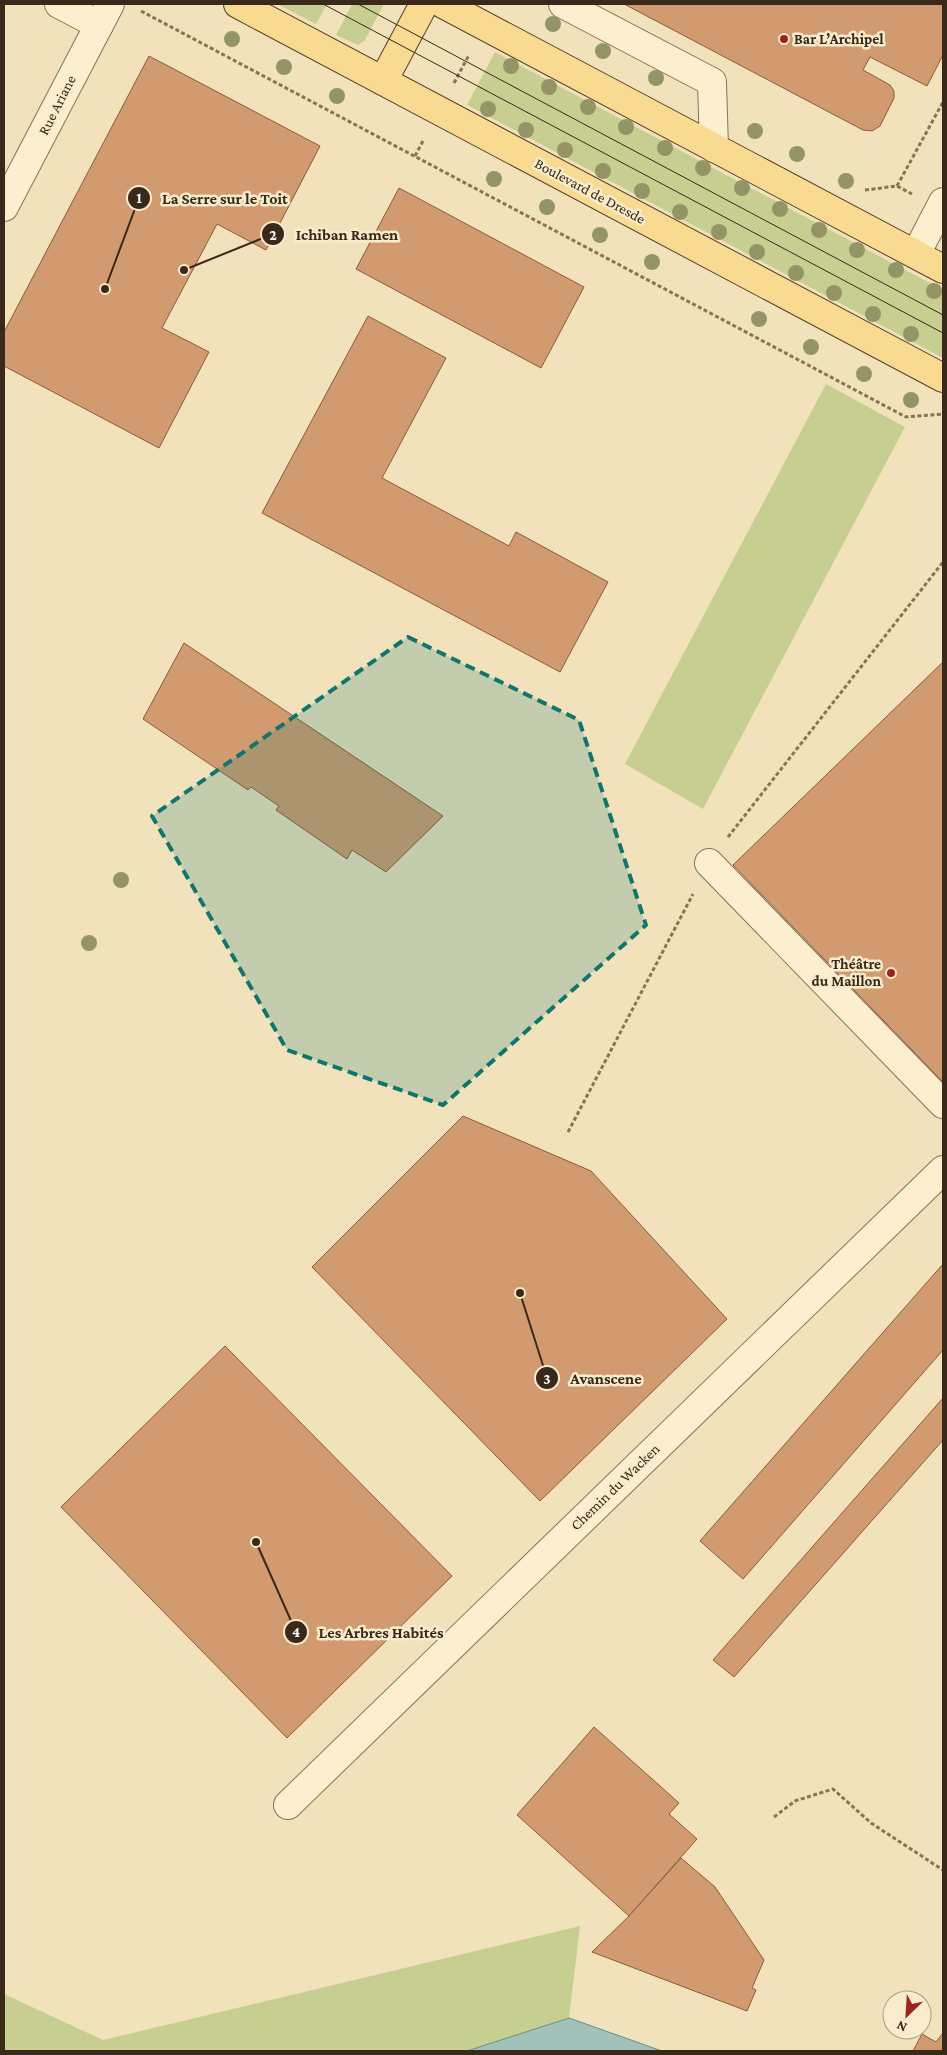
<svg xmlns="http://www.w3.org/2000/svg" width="947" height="2055" font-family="'Crimson Pro',serif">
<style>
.green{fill:#c6cf90}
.water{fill:#a1c2b9;stroke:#679087}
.building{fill:#d29b6f;stroke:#8b5b39}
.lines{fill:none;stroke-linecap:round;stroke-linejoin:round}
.minor-casing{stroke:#8a7255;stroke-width:30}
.major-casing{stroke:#57402a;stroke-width:30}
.path{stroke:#8a7255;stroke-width:3;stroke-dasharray:4 2.5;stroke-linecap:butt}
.minor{stroke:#fbefd0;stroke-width:28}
.major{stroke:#f8da90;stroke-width:28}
.tram{stroke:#38291b;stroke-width:1}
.tree{fill:#949566}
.marked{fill:#0f766e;fill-opacity:0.2;stroke:#0f766e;stroke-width:4;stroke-dasharray:10 6;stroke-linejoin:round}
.poi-dot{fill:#9d2220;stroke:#f8eccc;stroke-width:2}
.labels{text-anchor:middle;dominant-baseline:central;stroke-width:5;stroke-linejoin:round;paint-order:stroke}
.poi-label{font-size:15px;font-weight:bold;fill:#38291b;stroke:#f8eccc;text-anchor:start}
.street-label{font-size:15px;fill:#38291b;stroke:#f8eccc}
.leader{fill:none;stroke:#38291b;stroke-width:2}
.callout-dot{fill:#38291b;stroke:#f8eccc;stroke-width:2}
.mark-label{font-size:15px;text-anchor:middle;font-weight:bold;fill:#fff}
.callout-label{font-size:16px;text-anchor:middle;font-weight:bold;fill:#38291b;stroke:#f8eccc;stroke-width:5;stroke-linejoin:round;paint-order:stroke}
</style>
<rect width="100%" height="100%" fill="#f1e2bc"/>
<g class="green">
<path d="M277 4H327L316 24Z"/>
<path d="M352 4H384L365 40 358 45 336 35Z"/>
<path d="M495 52 943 290V358L467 105Z"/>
<path d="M826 384 905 427 703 809 625 764Z"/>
<path d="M580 1926 569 2018 467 2051H4V1994L103 2040Z"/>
</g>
<path class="water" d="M569 2018 662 2051H467Z"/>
<g class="building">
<path d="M624 4H943V55L927 86 870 57 863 70 890 85 894 91V98L880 126 872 131 863 130Z"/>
<path d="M149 56 320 146 266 250 217 224 162 328 209 352 159 448 4 366V332Z"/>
<path d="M399 188 584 287 541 368 356 269Z"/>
<path d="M368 316 446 358 382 478 509 546 516 532 608 582 560 672 262 513Z"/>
<path d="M184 643 443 816 386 872 352 850 347 859 276 810 279 806 251 787 248 790 143 719Z"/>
<path d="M943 662V1082L733 865Z"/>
<path d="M463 1116 591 1171 727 1319 540 1501 312 1267Z"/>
<path d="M943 1264V1350L743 1579 700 1541Z"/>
<path d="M225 1346 452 1576 287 1738 61 1507Z"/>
<path d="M943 1398V1440L734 1677 713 1660Z"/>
<path d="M594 1727 679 1803 669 1814 697 1839 629 1916 517 1815Z"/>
<path d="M681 1858 715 1887 764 1960 752 1988 756 1990 747 2011 592 1952 629 1916Z"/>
<path d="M943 2033V2051H913L922 2034 936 2042Z"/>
</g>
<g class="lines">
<g class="minor-casing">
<g id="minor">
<path d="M59 4 99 25"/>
<path d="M563 4 712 82 714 148"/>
<path d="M4 207 110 4"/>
<path d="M916 254 943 202"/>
<path d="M709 863 943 1104"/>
<path d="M288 1805 943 1170"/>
</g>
</g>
<g class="major-casing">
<g id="major">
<path d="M238 4 943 378"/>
<path d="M443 4 943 269"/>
<path d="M383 81 424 4"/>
</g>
</g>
<g class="path">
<path d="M141 11 906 417 943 414"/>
<path d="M454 83 469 55"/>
<path d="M415 156 424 139"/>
<path d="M897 186 943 102"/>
<path d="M865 190 897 186 912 194"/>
<path d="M728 837 943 562"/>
<path d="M568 1132 693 894"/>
<path d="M774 1817 795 1801 833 1789 871 1823 943 1870"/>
</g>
<use href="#minor" class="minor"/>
<use href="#major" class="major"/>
<g class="tram">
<path d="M323 4 943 333"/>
<path d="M358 4 943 315"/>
</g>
</g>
<g class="tree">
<circle cx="553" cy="24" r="8"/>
<circle cx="232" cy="39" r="8"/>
<circle cx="603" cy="51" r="8"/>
<circle cx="511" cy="66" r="8"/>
<circle cx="284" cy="67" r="8"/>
<circle cx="656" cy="78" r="8"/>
<circle cx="549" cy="87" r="8"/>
<circle cx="337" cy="96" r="8"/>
<circle cx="588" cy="107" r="8"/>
<circle cx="488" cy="109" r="8"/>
<circle cx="626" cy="127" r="8"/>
<circle cx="526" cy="130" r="8"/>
<circle cx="755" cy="131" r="8"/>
<circle cx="665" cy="148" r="8"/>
<circle cx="565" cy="150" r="8"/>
<circle cx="797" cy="154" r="8"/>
<circle cx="703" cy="168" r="8"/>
<circle cx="603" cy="171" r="8"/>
<circle cx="494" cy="179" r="8"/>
<circle cx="846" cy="181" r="8"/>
<circle cx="742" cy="188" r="8"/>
<circle cx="642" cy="191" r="8"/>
<circle cx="547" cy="207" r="8"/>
<circle cx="780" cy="209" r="8"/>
<circle cx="680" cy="212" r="8"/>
<circle cx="819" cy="230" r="8"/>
<circle cx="719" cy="232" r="8"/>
<circle cx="600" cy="235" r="8"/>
<circle cx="857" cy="250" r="8"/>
<circle cx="757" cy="252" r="8"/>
<circle cx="652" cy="262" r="8"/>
<circle cx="896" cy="270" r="8"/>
<circle cx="796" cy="273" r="8"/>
<circle cx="934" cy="291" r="8"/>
<circle cx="834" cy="293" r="8"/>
<circle cx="873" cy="314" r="8"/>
<circle cx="759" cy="319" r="8"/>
<circle cx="911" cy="334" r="8"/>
<circle cx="811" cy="347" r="8"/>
<circle cx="864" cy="374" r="8"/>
<circle cx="911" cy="400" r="8"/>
<circle cx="121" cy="880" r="8"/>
<circle cx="89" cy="943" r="8"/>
</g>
<path class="marked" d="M408 637 579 720 646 925 443 1105 287 1050 152 816Z"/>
<g class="poi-dot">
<circle cx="784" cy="39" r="5"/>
<circle cx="891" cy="973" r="5"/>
</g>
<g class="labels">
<g class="poi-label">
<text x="794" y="39">Bar L’Archipel</text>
<text x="881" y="964" text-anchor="end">Théâtre<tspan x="881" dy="17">du Maillon</tspan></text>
</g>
<g class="street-label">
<text transform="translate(57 105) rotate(-63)">Rue Ariane</text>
<text transform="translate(590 191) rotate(28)">Boulevard de Dresde</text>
<text transform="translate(615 1487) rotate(-44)">Chemin du Wacken</text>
</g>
</g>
<path class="leader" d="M105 289L139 198M184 270L273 234M520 1293L547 1378M256 1542L296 1632"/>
<g class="callout-dot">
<circle cx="105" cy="289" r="5"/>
<circle cx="184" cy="270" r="5"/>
<circle cx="520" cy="1293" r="5"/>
<circle cx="256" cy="1542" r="5"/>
<circle cx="139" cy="198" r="12"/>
<circle cx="273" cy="234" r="12"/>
<circle cx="547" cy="1378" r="12"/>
<circle cx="296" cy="1632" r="12"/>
</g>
<g class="mark-label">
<text x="139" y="203">1</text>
<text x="273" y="240">2</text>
<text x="547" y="1384">3</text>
<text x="296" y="1637">4</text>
</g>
<g class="callout-label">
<text x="225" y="204">La Serre sur le Toit</text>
<text x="347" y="240">Ichiban Ramen</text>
<text x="606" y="1384">Avanscene</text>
<text x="381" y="1638">Les Arbres Habités</text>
</g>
<rect width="947" height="2055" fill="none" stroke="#38291b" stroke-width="10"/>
<g transform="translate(907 2015) rotate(205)"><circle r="24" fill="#f8eccc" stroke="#ab9e85"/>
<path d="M0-4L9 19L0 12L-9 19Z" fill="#9d2220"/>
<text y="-8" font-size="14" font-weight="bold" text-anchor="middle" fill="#38291b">N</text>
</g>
</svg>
